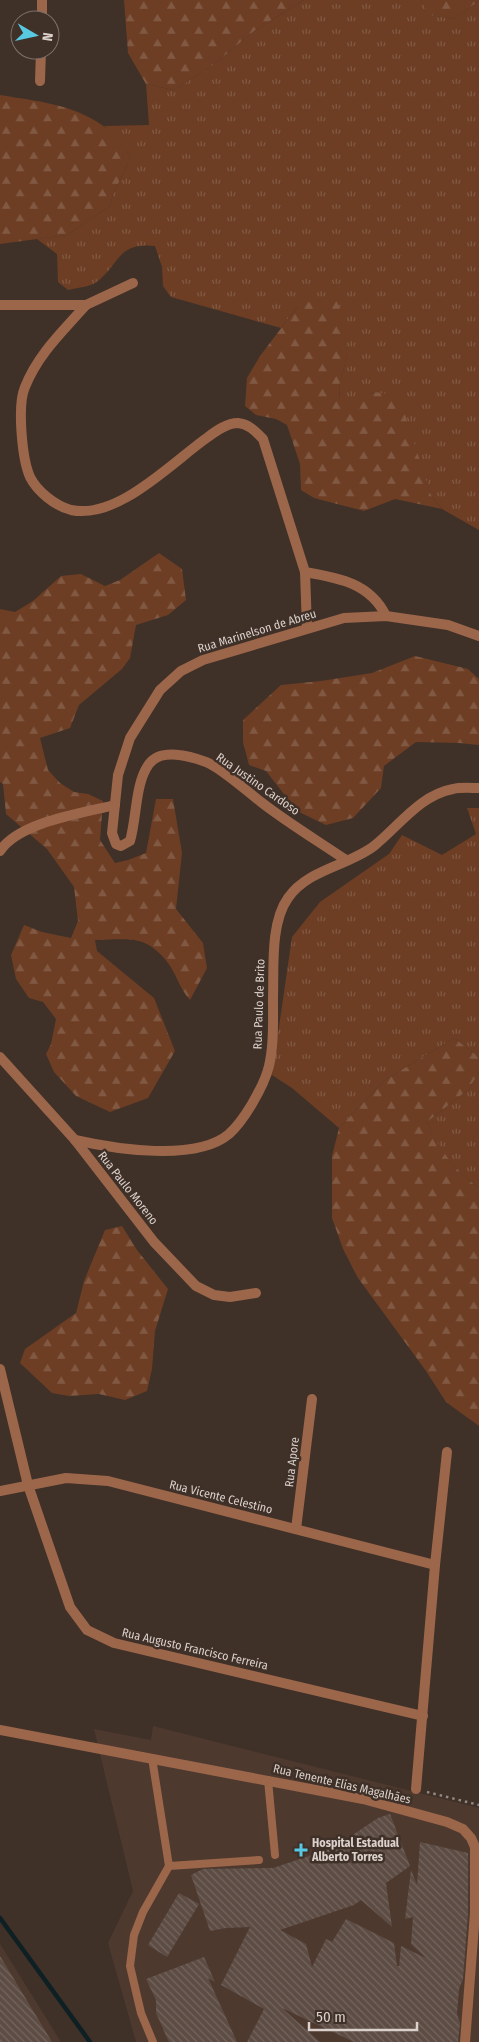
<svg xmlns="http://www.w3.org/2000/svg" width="479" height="2042" font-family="'Fira Sans Condensed',sans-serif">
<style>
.built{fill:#4e392f}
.grass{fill:url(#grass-tufts)}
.forest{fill:url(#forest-firs)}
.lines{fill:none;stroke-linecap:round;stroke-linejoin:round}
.stream{stroke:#0f2024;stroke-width:4.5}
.building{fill:url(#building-back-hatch)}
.path{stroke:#958882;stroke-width:2.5;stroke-dasharray:2.5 4;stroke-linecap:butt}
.service{stroke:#9b664a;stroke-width:8}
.minor{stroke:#9b664a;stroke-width:10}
.poi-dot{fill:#57c9e2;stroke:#3f3028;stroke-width:2}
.labels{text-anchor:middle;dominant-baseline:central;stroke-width:5;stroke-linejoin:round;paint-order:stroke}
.street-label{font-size:12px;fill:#dbd1cc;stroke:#3f3028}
.poi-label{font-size:12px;font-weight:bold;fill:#dbd1cc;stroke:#3f3028;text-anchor:start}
</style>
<defs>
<pattern id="grass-tufts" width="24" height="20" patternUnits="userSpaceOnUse" patternTransform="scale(1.25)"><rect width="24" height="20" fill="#6d3e24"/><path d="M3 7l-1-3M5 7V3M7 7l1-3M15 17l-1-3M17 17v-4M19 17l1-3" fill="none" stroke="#815943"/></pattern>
<pattern id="forest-firs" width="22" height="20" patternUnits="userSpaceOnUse" patternTransform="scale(1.25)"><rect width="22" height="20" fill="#6d3e24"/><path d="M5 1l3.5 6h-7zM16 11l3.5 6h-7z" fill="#815943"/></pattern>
<pattern id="building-back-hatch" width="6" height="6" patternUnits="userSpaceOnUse" patternTransform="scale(1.25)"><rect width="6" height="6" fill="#5c4c44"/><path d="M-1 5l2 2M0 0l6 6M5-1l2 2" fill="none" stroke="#73655e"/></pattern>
</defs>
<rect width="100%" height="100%" fill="#3f3028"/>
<g class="built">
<path d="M153 1726 479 1808V2042H136L108 1943 133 1891 94 1729 151 1740Z"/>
<path d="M0 1944 61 2042H0Z"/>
</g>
<g class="grass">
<path d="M304 0H421L431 15 453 19 479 1V530L442 509 431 495 411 437 374 392 339 401 340 382 347 356 298 306 281 328 171 297 163 286 162 267 155 246C118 242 121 262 98 281 91 287 76 288 68 290L58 282 57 254 37 239 67 235 110 206 113 195 131 156 104 126 149 125 146 84 174 90 213 65 254 31Z"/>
<path d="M467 808H479V1057L454 1038 385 1080 339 1128 292 1088 272 1075 292 937 320 902 389 854 402 835 442 855 476 834Z"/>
<path d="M479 1072V1188C453 1168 440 1152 427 1122L469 1089Z"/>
</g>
<g class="forest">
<path d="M124 0H304L254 31 213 65 174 90 146 84 128 53Z"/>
<path d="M421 0H479V1L453 19 430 15Z"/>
<path d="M0 95C36 101 72 104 102 125 113 133 122 146 131 156L113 195 110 206 67 235 0 244Z"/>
<path d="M318 298 338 300 347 356 340 382 339 400 374 392 399 396 431 495 442 509 395 499 364 511 314 498 301 490 300 464 287 425 276 419 256 415 245 406 247 378 260 356 298 306Z"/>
<path d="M159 553 182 569 186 600 168 615 136 625 130 658 122 669 79 705 70 728 40 738 48 770 60 783 74 792 88 794 103 801 100 840 115 863 128 860 146 853 156 799H173L182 853 176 909 203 943 207 968 190 1000C179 988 177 975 168 963 145 933 128 940 95 940L97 951 154 998 175 1051 148 1098 110 1112 76 1096 54 1072 46 1054 51 1044 56 1019 43 1002 29 998 16 979 11 955 24 925 42 932 71 938 78 921 74 887 47 849 6 814 3 784 0 782V609L15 612 33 601 61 576 81 574 105 586 120 580Z"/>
<path d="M415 656 468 669 479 679V745L459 743 416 742 384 766 381 788 353 818 326 825 297 811 266 771 249 765 243 742V720L281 685 321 681 372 673Z"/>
<path d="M454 1038 479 1057V1072L469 1089 427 1122C440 1151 454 1169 479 1188V1426L446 1402 426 1371 358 1278 343 1249 332 1218V1156L339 1128 385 1080Z"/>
<path d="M122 1226 137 1250 168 1289 155 1331 152 1369 147 1391 125 1400 99 1394 69 1396 52 1393 20 1363 25 1349 76 1313 84 1281 105 1230Z"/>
</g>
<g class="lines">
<path class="stream" d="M0 1918 90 2042"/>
</g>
<g class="building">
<path d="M390 1814 410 1866 386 1883 392 1927 361 1900 354 1905 280 1930 306 1944 312 1967 326 1939 332 1942 346 1919 394 1943 397 1966H399L401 1946 426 1958 411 1944 413 1917 405 1919 411 1870 417 1885 420 1842 468 1853V1913L463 1979 459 1989 457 2014 460 2023 458 2042H354L282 2008 320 2042H247L264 2009 221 1985 250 1927 226 1928 210 1931 191 1875 203 1869 273 1868 333 1848 378 1818Z"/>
<path d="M179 1893 199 1904 167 1957 148 1945Z"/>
<path d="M0 1956 52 2042H0Z"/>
<path d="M204 1957 215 1982 208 1978 237 2042H169L156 2013V2000L146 1979Z"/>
</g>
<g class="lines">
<path class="path" d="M427 1792 479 1805"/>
<g class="service">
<path d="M152 1758 169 1866 143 1912 134 1935 130 1966 141 2013 153 2042"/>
<path d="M268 1780 275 1855"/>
<path d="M169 1866 259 1860"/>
</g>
<g class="minor">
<path d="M42 20V0"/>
<path d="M40 81 41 50"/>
<path d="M0 305H86L133 283"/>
<path d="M86 305C63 331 38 354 25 387 17 405 22 459 30 477 37 491 55 506 71 510 118 520 172 462 208 437 216 431 227 423 238 423 249 424 256 432 263 439L305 572C339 578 370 583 386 616"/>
<path d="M305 572 307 628"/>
<path d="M0 851C19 822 83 813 115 805"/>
<path d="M346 860C318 841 288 823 261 802 248 792 220 767 206 762 190 756 161 748 149 764 135 783 137 817 130 841L121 846 116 844 112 833 118 775 130 738 160 690 181 671 203 660 344 618 386 616 448 625 479 636"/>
<path d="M0 1057 75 1140 154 1242 196 1286 214 1295 230 1297 256 1293"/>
<path d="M75 1140C115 1149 196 1162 229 1134 238 1126 246 1114 252 1104 259 1092 266 1079 269 1066 274 1044 273 1020 273 998 274 969 270 923 288 898 308 869 348 866 374 846 399 826 420 795 453 789 461 787 471 788 479 788"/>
<path d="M0 1369 28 1485 70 1607 87 1630 114 1643 423 1716"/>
<path d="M0 1491 66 1478 108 1481 435 1565"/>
<path d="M296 1529 312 1399"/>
<path d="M0 1730 363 1799 447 1822 463 1829 471 1838 475 1847V1913L465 2042"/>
<path d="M416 1789 435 1565 447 1452"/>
</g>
</g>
<path class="poi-dot" d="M298.5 1842.5h5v5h5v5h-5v5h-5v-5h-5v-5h5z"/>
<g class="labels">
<g class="street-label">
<text transform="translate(257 631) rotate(-17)">Rua Marinelson de Abreu</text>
<text transform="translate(258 784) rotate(35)">Rua Justino Cardoso</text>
<text transform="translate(259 1004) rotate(-88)">Rua Paulo de Brito</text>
<text transform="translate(128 1188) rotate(52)">Rua Paulo Moreno</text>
<text transform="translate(292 1462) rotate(-83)">Rua Apore</text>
<text transform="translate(221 1497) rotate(14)">Rua Vicente Celestino</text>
<text transform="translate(195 1649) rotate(13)">Rua Augusto Francisco Ferreira</text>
<text transform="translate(342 1784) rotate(13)">Rua Tenente Elias Magalhães</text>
</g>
<g class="poi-label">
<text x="312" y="1843">Hospital Estadual<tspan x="312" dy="14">Alberto Torres</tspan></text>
</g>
</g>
<g transform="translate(35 35) rotate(99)"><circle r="24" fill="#3f3028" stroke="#7d706a"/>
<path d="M0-4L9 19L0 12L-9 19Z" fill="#57c9e2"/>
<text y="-8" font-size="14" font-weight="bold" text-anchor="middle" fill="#dbd1cc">N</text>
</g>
<path d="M309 2022v8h108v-8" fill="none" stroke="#dbd1cc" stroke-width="2.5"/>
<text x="316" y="2022" font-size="15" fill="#dbd1cc" stroke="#3f3028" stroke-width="4" paint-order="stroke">50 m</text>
</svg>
